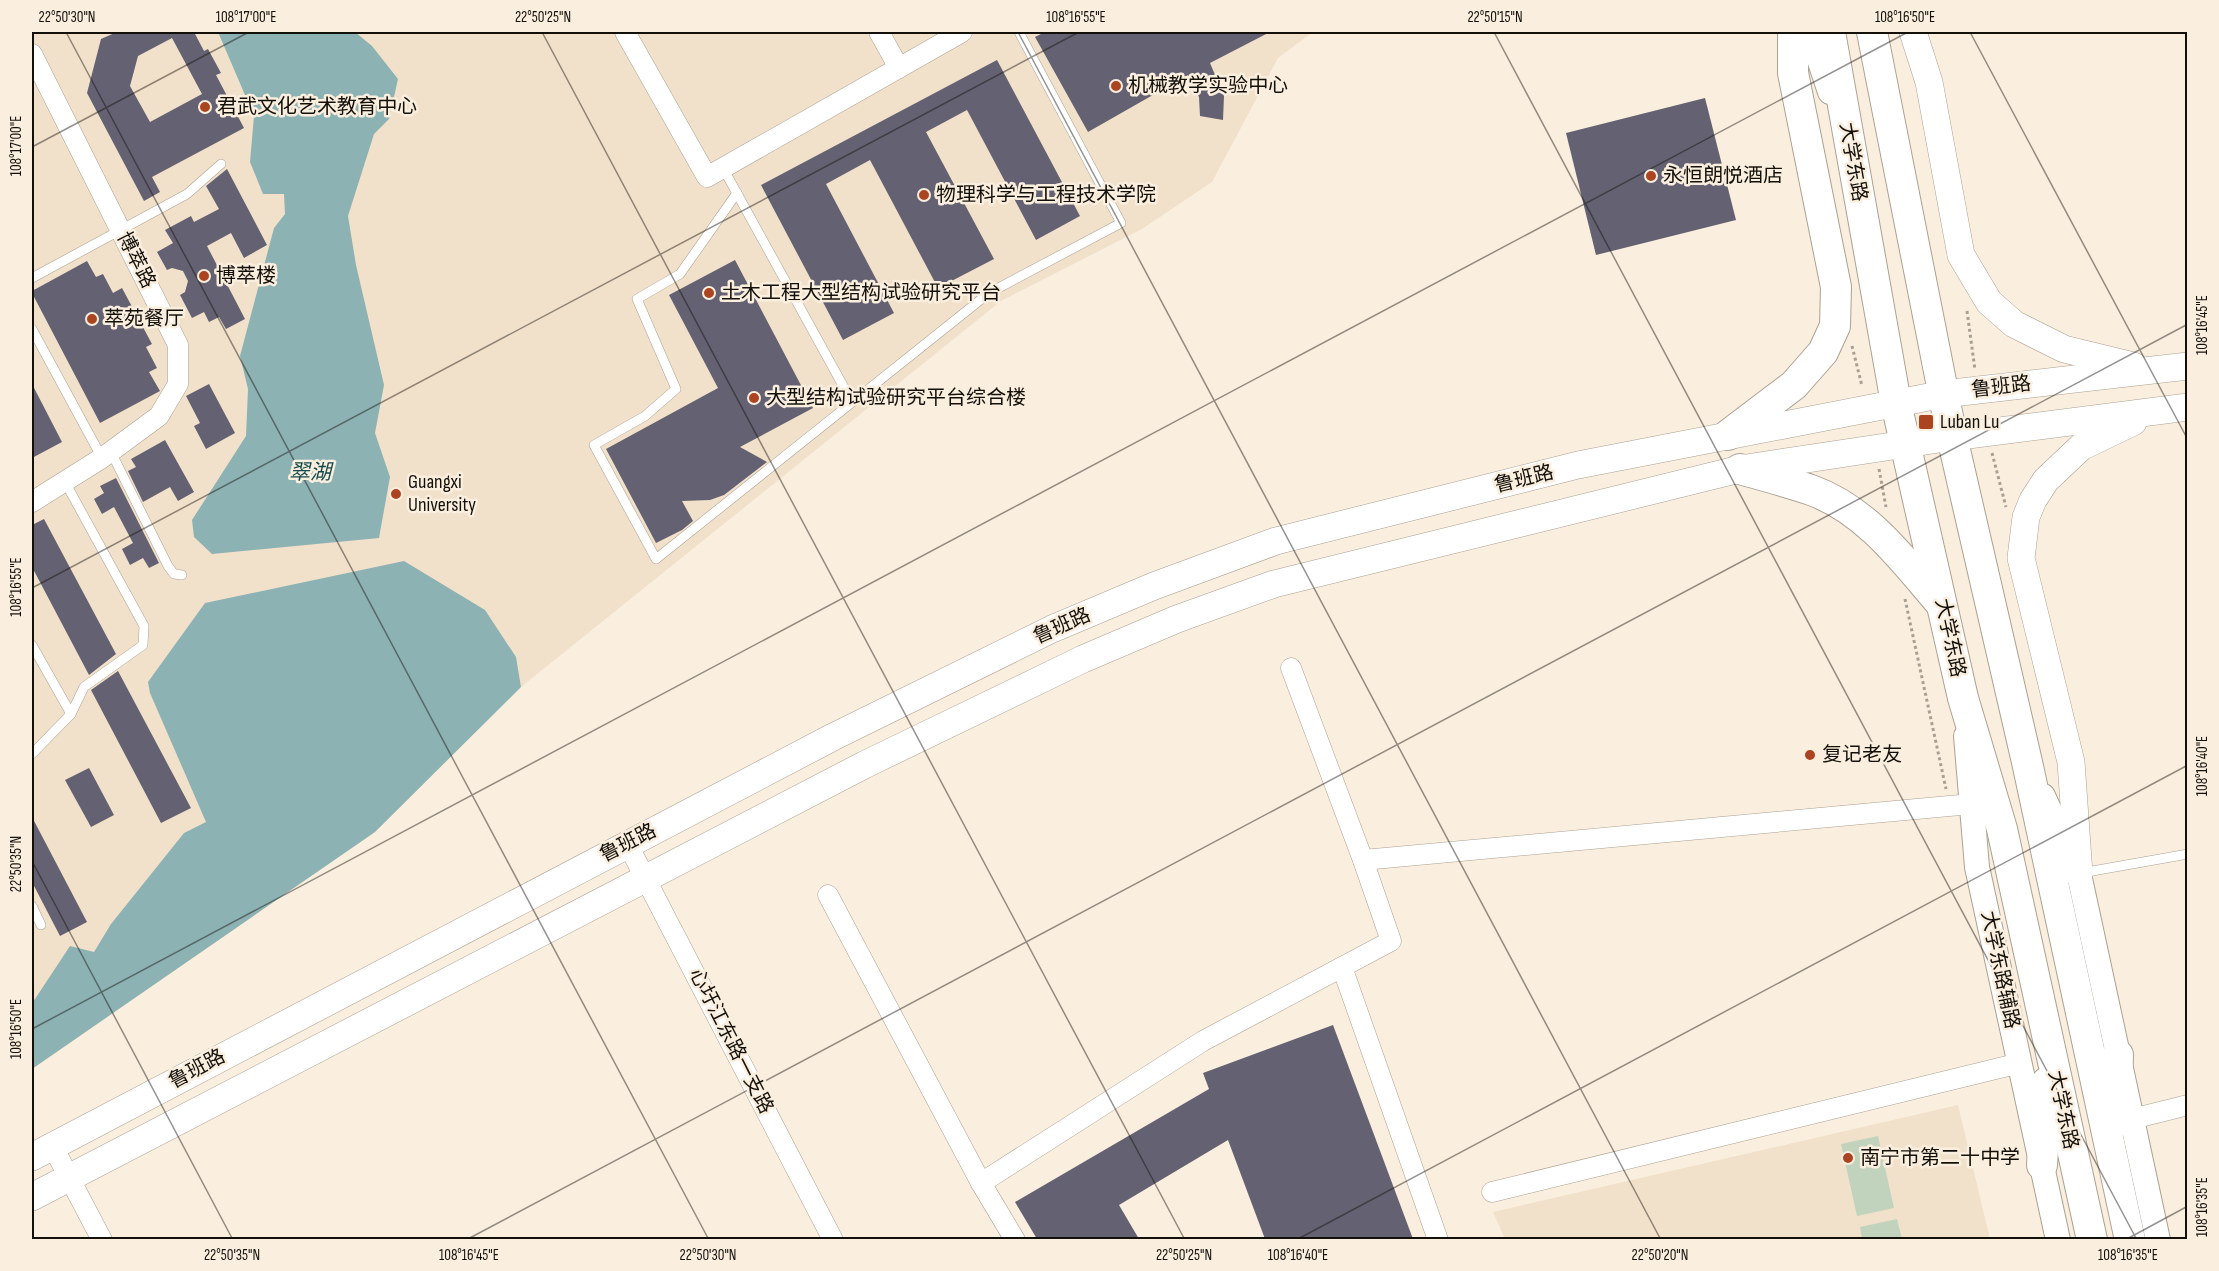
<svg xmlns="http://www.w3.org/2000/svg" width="2219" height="1271" font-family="'Sofia Sans Condensed','Noto Sans SC',sans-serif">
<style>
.built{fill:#f1e1ca}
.green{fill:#c1d3bd}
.water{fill:#8db2b4}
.building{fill:#646272;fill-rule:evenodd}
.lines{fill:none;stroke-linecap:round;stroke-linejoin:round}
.service-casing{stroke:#aba192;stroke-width:10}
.minor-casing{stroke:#aba192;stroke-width:21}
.tertiary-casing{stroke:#aba192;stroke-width:26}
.secondary-casing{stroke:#aba192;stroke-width:28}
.primary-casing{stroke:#aba192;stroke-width:32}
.path{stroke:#a9a094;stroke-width:3;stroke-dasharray:3 3;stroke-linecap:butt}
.service{stroke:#fff;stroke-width:9}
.minor{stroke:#fff;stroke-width:20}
.tertiary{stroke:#fff;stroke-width:24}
.secondary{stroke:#fff;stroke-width:27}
.primary{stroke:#fff;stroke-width:30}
.ticks{fill:none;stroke:#13100a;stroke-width:1.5;stroke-opacity:0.45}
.poi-dot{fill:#ab4420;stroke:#faeede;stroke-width:2}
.labels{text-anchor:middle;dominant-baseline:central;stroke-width:5;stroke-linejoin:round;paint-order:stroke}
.poi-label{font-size:20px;fill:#13100a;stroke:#faeede;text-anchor:start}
.street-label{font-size:20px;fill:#13100a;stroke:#faeede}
.water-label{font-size:21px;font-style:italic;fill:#114a4c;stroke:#faeede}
.neatline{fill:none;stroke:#13100a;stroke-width:2}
.ticks-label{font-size:15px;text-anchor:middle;fill:#13100a}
</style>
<rect width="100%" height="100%" fill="#faeede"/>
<g class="built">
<path d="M32 32H1313L1278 58 1212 182 1142 229 1001 301 521 687 375 832 32 1069Z"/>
<path d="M1958 1105 1990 1239H1505L1493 1212Z"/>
</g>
<g class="green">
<path d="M1878 1136 1894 1208 1857 1216 1841 1144Z"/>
<path d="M1897 1219 1902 1239H1862L1860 1227Z"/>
</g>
<g class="water">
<path d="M218 32H355L372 46 398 79 389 119 374 134 348 216 356 265 384 385 375 433 390 477 379 538 212 554 194 537 192 520 246 436 248 389 240 356 274 228 285 214 284 194H263L250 162 254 116Z"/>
<path d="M404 561 485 610 516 657 521 687 375 832 32 1069V1002L35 999 70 946 94 952 111 924 184 833 206 822 150 693 148 682 205 603Z"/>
</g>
<g class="building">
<path d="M117 32H194L204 51 208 49 221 73 216 75 244 128 152 177 160 192 144 201 87 93 101 39ZM172 38 202 94 150 122 130 86 138 56Z"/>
<path d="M1045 32H1270L1210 63 1224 96 1223 120 1200 116 1199 97 1188 75 1088 132 1035 37Z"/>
<path d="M997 60 1080 216 1036 240 967 110 926 132 994 259 938 288 870 160 826 184 894 313 843 340 761 185Z"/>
<path d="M1705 98 1736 220 1596 255 1566 133Z"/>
<path d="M227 169 267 245 244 258 231 233 207 246 245 319 226 329 219 317 209 322 204 312 192 318 180 295 185 292 188 281 183 271 172 268 167 270 157 252 173 243 165 230 191 216 194 222 219 209 206 186Z"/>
<path d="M735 260 813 408 740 447 767 462 724 495 710 500 682 501 693 521 682 530 656 543 606 449 718 388 669 295Z"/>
<path d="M87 261 96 277 103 274 113 293 122 288 152 344 146 347 157 368 149 372 160 391 100 423 32 293V291Z"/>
<path d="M32 384 62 442 32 458Z"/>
<path d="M209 384 235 433 206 449 194 426 200 423 186 396Z"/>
<path d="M165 440 194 492 178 501 170 487 143 502 128 471 136 467 131 459Z"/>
<path d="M116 478 159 563 149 568 143 558 130 565 122 549 133 543 114 507 102 514 94 499 104 493 100 486Z"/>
<path d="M44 519 116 654 89 675 32 567V525Z"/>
<path d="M118 671 191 808 161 823 91 690Z"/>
<path d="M89 768 114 815 91 827 65 780Z"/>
<path d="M32 817 87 922 60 936 32 882Z"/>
<path d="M1333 1025 1413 1239H1265L1228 1140 1119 1205 1139 1239H1037L1015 1202 1209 1089 1203 1073Z"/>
</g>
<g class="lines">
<g class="service-casing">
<g id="service">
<path d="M723 168 852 402"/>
<path d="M737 193 680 274 637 299 676 389 645 416 594 445 656 559 989 293 1121 223 1019 32"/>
<path d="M32 278 187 194 221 164"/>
<path d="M32 329 102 458"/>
<path d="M111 452 168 566 174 574 182 575"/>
<path d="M32 645 71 714"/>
<path d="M32 754 71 714 84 687 143 645 144 626 65 482"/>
<path d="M2081 873 2188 854"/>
<path d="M32 906 41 925"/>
</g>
</g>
<g class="minor-casing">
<g id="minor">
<path d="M625 32 707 177 962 32"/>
<path d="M879 32 899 68"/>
<path d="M32 54 178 345V384L159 416 102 458 32 502"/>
<path d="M627 843 833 1240"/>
<path d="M1363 860 1971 804"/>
<path d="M828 895 981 1183 1015 1240"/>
<path d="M1342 967 1438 1240"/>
<path d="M2132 1119 2188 1105"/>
<path d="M52 1145 102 1240"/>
<path d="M981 1183 1203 1041 1391 941 1363 860 1291 668"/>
<path d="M1492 1192 2020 1063"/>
</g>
</g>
<g class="tertiary-casing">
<g id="tertiary">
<path d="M1810 32 1830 92"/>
<path d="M1966 736 1977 867 2058 1240"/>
<path d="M2043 796 2079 874 2158 1240"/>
</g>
</g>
<g class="secondary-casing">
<g id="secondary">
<path d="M1913 32 1929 82 1961 255 1989 302 2014 324 2064 349 2134 366"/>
<path d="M2079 874 2071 762 2021 558 2026 517 2033 500 2046 480 2081 447 2133 422"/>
<path d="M32 1157 833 737 1052 629 1154 586 1276 541 1578 465 1944 394 2188 366"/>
<path d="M32 1197 864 765 1083 659 1177 619 1274 584 1740 469 1952 437 2188 407"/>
</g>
</g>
<g class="primary-casing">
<g id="primary">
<path d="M1830 32 1896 403 1963 698 2002 829 2092 1240"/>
<path d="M1872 32 1952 437 2027 762 2130 1240"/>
<path d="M1728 435 1794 385 1823 352 1835 326 1836 287 1793 73V32"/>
<path d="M1740 469C1764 476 1788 482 1811 490 1867 510 1904 561 1941 604"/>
<path d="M2116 1122 2118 1055"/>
<path d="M2042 1165 2047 1082"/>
</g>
</g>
<g class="path">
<path d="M1967 311 1975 370"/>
<path d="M1852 346 1862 386"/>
<path d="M1992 453 2006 507"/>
<path d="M1879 469 1886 507"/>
<path d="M1905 599 1946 789"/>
</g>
<use href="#service" class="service"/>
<use href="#minor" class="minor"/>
<use href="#tertiary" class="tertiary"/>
<use href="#secondary" class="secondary"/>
<use href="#primary" class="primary"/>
</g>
<path class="ticks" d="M66 32 709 1240M542 32 1185 1240M1018 32 1661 1240M1494 32 2137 1240M1970 32 2188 440M32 147 249 32M32 588 1079 32M32 861 233 1240M32 1029 1908 32M466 1240 2188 324M1296 1240 2188 765M2125 1240 2188 1206"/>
<g class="poi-dot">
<circle cx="1116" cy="86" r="6"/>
<circle cx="205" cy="107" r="6"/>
<circle cx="1651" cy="176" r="6"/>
<circle cx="924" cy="195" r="6"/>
<circle cx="204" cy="276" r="6"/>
<circle cx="709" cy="293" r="6"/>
<circle cx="92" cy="319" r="6"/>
<circle cx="754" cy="398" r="6"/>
<rect x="1918" y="414" width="16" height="16" rx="3"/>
<circle cx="396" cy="494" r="6"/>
<circle cx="1810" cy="755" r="6"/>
<circle cx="1848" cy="1158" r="6"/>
</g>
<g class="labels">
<g class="poi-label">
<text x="1128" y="86">机械教学实验中心</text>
<text x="217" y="107">君武文化艺术教育中心</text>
<text x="1663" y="176">永恒朗悦酒店</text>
<text x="936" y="195">物理科学与工程技术学院</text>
<text x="216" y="276">博萃楼</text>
<text x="721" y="293">土木工程大型结构试验研究平台</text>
<text x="104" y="319">萃苑餐厅</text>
<text x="766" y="398">大型结构试验研究平台综合楼</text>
<text x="1940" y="422">Luban Lu</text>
<text x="408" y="482">Guangxi<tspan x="408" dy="23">University</tspan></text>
<text x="1822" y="755">复记老友</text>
<text x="1860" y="1158">南宁市第二十中学</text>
</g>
<g class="street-label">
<text transform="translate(1853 162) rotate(80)">大学东路</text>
<text transform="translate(136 260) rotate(63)">博萃路</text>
<text transform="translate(2001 387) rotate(-7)">鲁班路</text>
<text transform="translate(1524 479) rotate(-14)">鲁班路</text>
<text transform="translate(1062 626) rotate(-24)">鲁班路</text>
<text transform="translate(1950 638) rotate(78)">大学东路</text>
<text transform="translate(628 843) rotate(-27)">鲁班路</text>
<text transform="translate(2000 970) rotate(78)">大学东路辅路</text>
<text transform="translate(731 1041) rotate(63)">心圩江东路一支路</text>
<text transform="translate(197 1069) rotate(-28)">鲁班路</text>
<text transform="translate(2063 1110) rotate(78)">大学东路</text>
</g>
<g class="water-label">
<text x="310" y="472">翠湖</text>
</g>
</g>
<rect width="2219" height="1271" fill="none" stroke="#faeede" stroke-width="66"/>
<rect x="33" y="33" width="2153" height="1205" class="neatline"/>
<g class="ticks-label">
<text x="67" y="22">22°50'30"N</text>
<text x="246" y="22">108°17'00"E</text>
<text x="543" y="22">22°50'25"N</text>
<text x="1076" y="22">108°16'55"E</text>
<text x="1495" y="22">22°50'15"N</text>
<text x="1905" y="22">108°16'50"E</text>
<text transform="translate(16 146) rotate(-90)" y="5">108°17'00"E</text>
<text transform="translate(2202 325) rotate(-90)" y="5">108°16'45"E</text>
<text transform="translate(16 587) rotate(-90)" y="5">108°16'55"E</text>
<text transform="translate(2202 766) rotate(-90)" y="5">108°16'40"E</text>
<text transform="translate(16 864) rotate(-90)" y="5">22°50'35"N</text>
<text transform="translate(16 1029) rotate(-90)" y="5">108°16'50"E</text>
<text transform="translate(2202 1207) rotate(-90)" y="5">108°16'35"E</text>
<text x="232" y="1260">22°50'35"N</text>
<text x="469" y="1260">108°16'45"E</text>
<text x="708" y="1260">22°50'30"N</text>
<text x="1184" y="1260">22°50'25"N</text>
<text x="1298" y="1260">108°16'40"E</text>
<text x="1660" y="1260">22°50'20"N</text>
<text x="2128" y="1260">108°16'35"E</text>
</g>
</svg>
